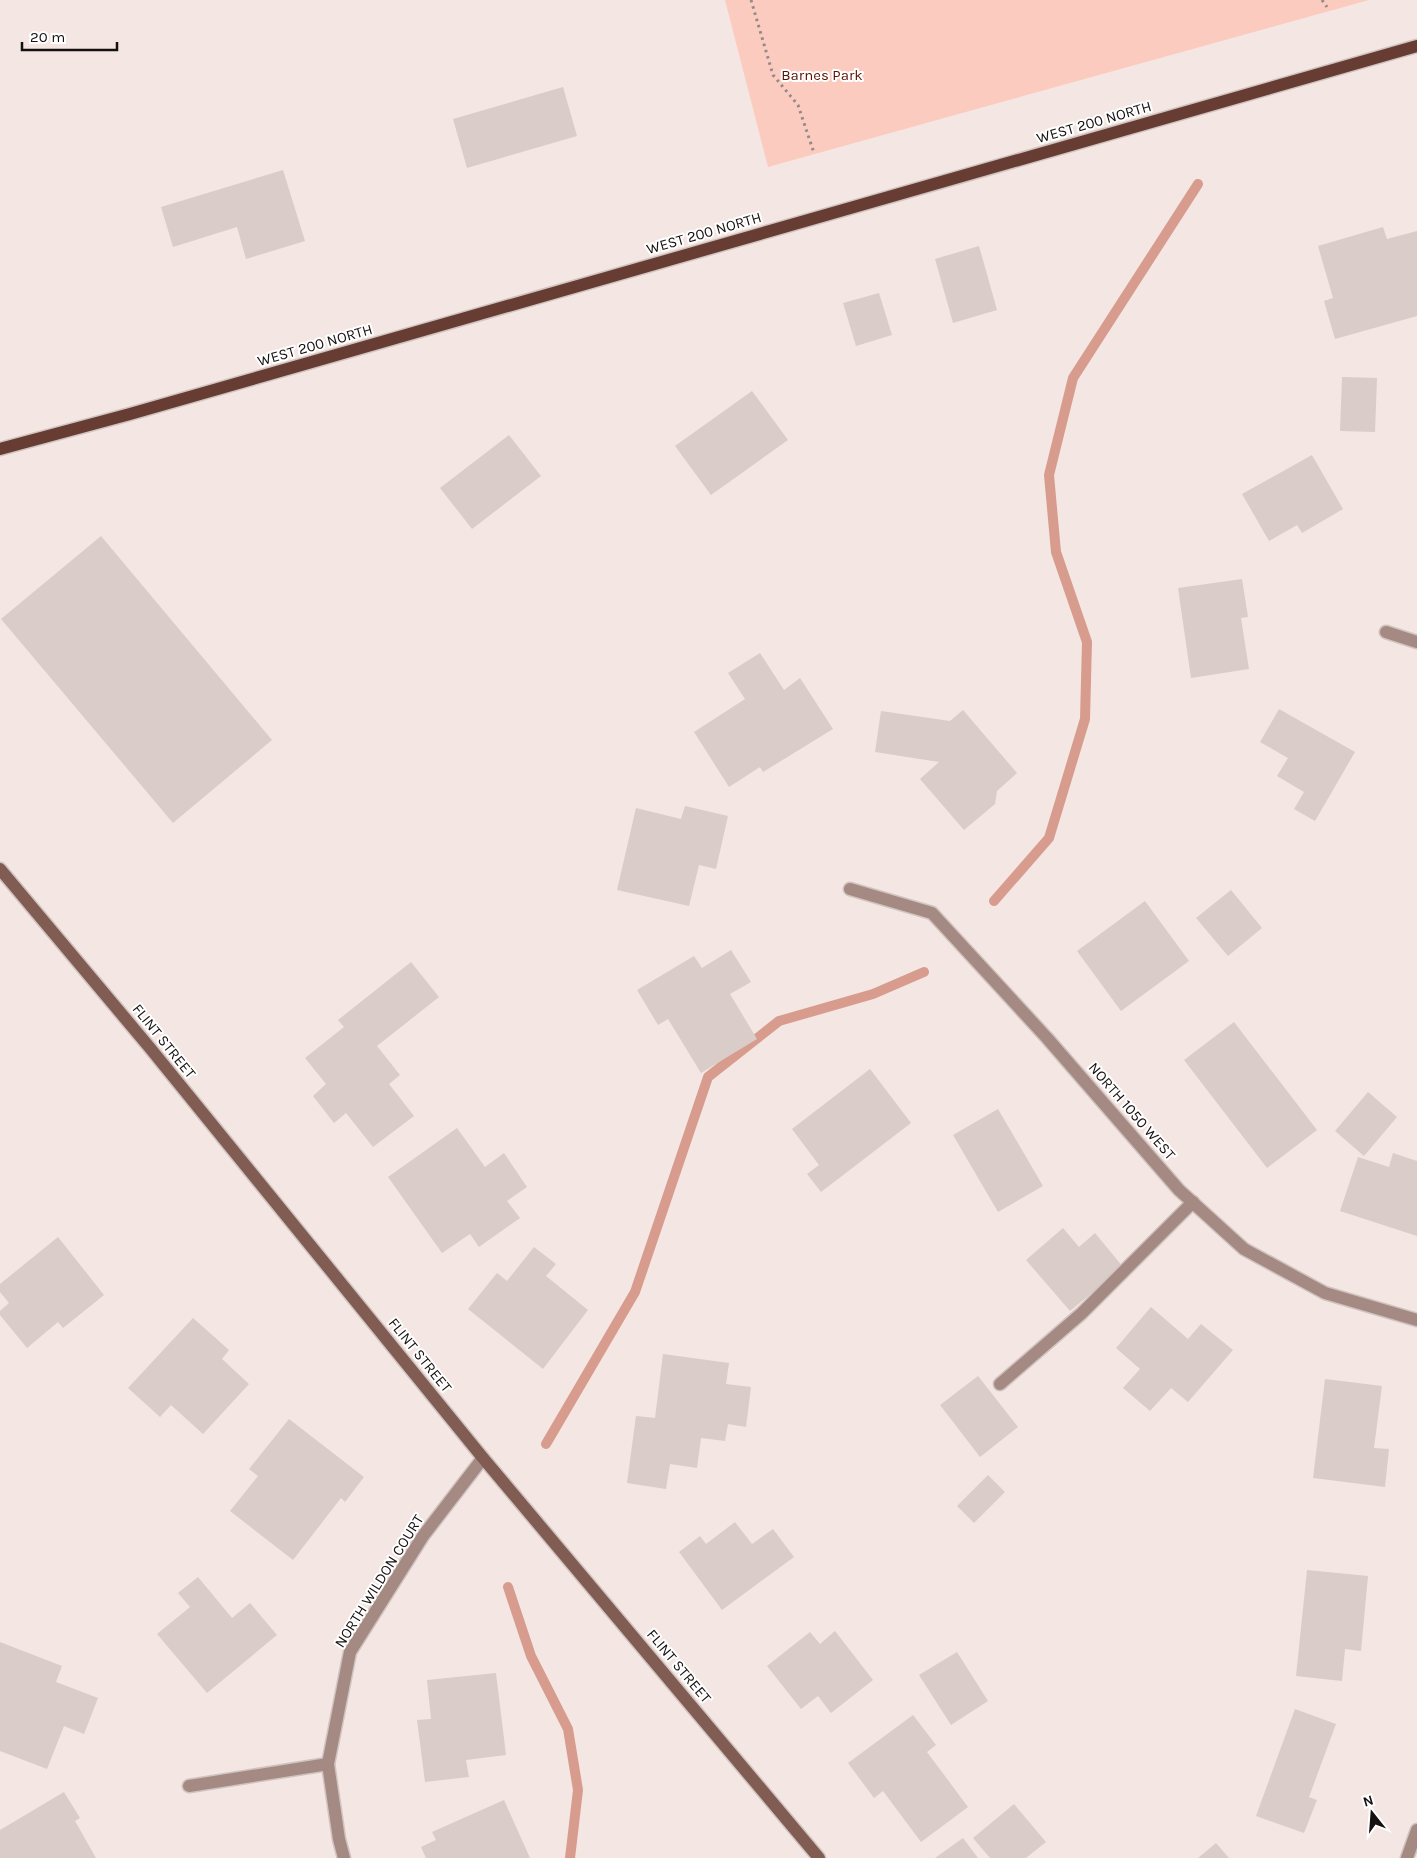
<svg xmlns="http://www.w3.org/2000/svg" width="1417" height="1858" font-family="Karla,sans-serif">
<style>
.green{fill:#fccbbf}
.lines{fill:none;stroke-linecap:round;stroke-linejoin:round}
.stream{stroke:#d89c8e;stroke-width:10}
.building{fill:#daccc8}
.lane-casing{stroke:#d0c4c0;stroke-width:15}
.street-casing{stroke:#d0c4c0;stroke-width:15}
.secondary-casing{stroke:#d0c4c0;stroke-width:15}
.primary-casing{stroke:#d0c4c0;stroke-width:15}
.path{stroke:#948a87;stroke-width:3;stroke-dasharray:2.5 4;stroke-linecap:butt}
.lane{stroke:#a48a83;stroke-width:12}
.street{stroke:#a48a83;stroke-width:12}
.secondary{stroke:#815c53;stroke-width:12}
.primary{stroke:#673c32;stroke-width:12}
.labels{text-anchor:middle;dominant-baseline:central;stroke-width:4;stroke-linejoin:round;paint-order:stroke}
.park-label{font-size:15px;fill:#5a1204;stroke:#fff}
.street-label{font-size:15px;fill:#151110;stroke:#fff}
</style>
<rect width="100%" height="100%" fill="#f4e6e2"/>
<path class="green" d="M725 0H1369L768 167Z"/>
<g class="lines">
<g class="stream">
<path d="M994 901 1049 838 1085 719 1087 642 1056 552 1049 475 1073 378 1198 184"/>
<path d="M546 1444 635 1292 708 1077 779 1021 873 994 924 972"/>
<path d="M508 1587 531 1656 568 1729 578 1790 570 1858"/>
</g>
</g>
<g class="building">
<path d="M563 87 577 136 467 168 453 119Z"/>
<path d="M283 170 305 241 246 259 237 227 173 247 161 207Z"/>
<path d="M1383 227 1387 239 1417 231V316L1335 339 1324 301 1333 298 1318 246Z"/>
<path d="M979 246 997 310 953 323 935 259Z"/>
<path d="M879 293 892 335 856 346 843 303Z"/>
<path d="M1342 377 1377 378 1375 432 1340 431Z"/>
<path d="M752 391 788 440 711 495 675 446Z"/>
<path d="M509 435 541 476 472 529 440 488Z"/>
<path d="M1312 455 1343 509 1302 533 1297 525 1269 541 1242 494Z"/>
<path d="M101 536 272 740 173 823 1 619Z"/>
<path d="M1242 579 1248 617 1241 618 1249 669 1191 678 1178 588Z"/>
<path d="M760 653 784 690 800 678 833 729 763 772 760 767 729 787 694 732 745 699 728 673Z"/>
<path d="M1279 709 1355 752 1315 821 1294 809 1304 792 1277 776 1288 758 1260 742Z"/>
<path d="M963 710 1017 773 997 791 995 804 964 830 920 779 939 762 875 752 881 711 950 721Z"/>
<path d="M685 806 728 816 716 869 699 865 689 906 617 890 636 808 681 819Z"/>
<path d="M1231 890 1262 928 1228 956 1196 918Z"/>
<path d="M1145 901 1189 961 1121 1011 1077 951Z"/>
<path d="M731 950 751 982 730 994 757 1039 701 1073 668 1019 658 1025 637 990 694 956 702 968Z"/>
<path d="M411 962 439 997 377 1046 400 1075 389 1084 414 1116 373 1147 346 1113 334 1123 313 1096 326 1084 305 1058 344 1027 338 1020Z"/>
<path d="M1234 1022 1317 1130 1267 1168 1184 1060Z"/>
<path d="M870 1069 911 1123 821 1192 807 1174 819 1165 792 1129Z"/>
<path d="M1368 1092 1397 1117 1364 1156 1335 1131Z"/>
<path d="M998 1109 1043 1186 998 1212 953 1135Z"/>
<path d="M457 1128 485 1167 504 1153 527 1187 507 1201 520 1218 479 1247 470 1234 442 1253 388 1177Z"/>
<path d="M1393 1153 1417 1161V1236L1340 1211 1358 1157 1389 1167Z"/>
<path d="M1063 1228 1079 1247 1095 1233 1123 1267 1070 1311 1026 1260Z"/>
<path d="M58 1237 104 1295 63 1328 58 1322 27 1348 0 1315V1311L9 1303 0 1292V1284Z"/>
<path d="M534 1247 556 1264 546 1276 588 1310 543 1369 468 1309 497 1273 507 1281Z"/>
<path d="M1151 1307 1188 1339 1201 1324 1233 1350 1188 1402 1171 1388 1150 1411 1123 1388 1140 1369 1116 1348Z"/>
<path d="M193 1318 229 1350 222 1359 249 1384 203 1434 171 1405 160 1417 128 1388Z"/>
<path d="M663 1354 729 1363 726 1384 751 1387 746 1427 728 1424 725 1441 701 1438 697 1468 670 1464 666 1489 627 1483 636 1416 655 1418Z"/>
<path d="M978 1376 1018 1427 980 1457 940 1405Z"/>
<path d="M1325 1379 1382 1386 1374 1448 1389 1449 1385 1487 1313 1478Z"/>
<path d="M289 1419 364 1477 345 1502 341 1498 293 1560 230 1511 258 1476 249 1469Z"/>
<path d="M988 1475 1005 1492 974 1523 957 1506Z"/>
<path d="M735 1522 752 1544 773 1529 794 1557 722 1610 679 1552 700 1536 706 1544Z"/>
<path d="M1307 1570 1368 1576 1361 1651 1345 1649 1342 1681 1296 1676Z"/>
<path d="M198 1577 232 1618 250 1603 277 1635 207 1693 157 1634 190 1607 178 1593Z"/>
<path d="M835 1631 873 1680 831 1713 818 1696 801 1709 767 1666 810 1632 820 1644Z"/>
<path d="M0 1642 62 1666 56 1682 98 1698 84 1734 64 1726 47 1769 0 1751Z"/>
<path d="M957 1652 988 1701 951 1725 919 1675Z"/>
<path d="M496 1673 506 1755 466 1760 469 1777 425 1782 417 1720 431 1719 427 1680Z"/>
<path d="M1295 1709 1336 1724 1309 1797 1317 1800 1304 1833 1256 1816Z"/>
<path d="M913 1715 936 1745 927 1752 968 1807 921 1842 883 1791 874 1798 848 1763Z"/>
<path d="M64 1792 80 1818 75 1821 96 1858H0V1830Z"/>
<path d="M504 1800 530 1858H426L421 1847 436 1840 432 1832Z"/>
<path d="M1014 1804 1046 1842 1026 1858H990L973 1838Z"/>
<path d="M963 1838 978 1858H935Z"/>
<path d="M1216 1843 1229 1858H1198Z"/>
</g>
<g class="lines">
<g class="lane-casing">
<path id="lane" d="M1000 1384 1082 1313 1193 1202"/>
</g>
<g class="street-casing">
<g id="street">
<path d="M1386 632 1417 642"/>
<path d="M850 889 932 913 1047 1038 1179 1190 1244 1249 1325 1293 1417 1320"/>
<path d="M189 1786 328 1764"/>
<path d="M344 1858 339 1839 328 1764 350 1652 423 1536 483 1458"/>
<path d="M1407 1858 1417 1830"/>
</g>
</g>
<g class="secondary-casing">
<path id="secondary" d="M0 869 150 1048 483 1458 819 1858"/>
</g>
<g class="primary-casing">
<path id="primary" d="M0 449 130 414 1417 46"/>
</g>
<g class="path">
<path d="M751 0 773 75 798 105 814 153"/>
<path d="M1322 0 1327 7"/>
</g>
<use href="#lane" class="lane"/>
<use href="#street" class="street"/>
<use href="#secondary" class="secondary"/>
<use href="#primary" class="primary"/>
</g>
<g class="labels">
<g class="park-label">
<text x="822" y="75">Barnes Park</text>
</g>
<g class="street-label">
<text transform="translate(1094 122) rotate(-16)">WEST 200 NORTH</text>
<text transform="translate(704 233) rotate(-16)">WEST 200 NORTH</text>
<text transform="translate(315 345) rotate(-16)">WEST 200 NORTH</text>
<text transform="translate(164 1041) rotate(51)">FLINT STREET</text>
<text transform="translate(1132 1111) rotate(49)">NORTH 1050 WEST</text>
<text transform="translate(420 1355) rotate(51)">FLINT STREET</text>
<text transform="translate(379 1581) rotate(-58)">NORTH WILDON COURT</text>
<text transform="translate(679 1666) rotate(50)">FLINT STREET</text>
</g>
</g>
<g transform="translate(1372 1813) rotate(343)" stroke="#ffffff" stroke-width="4" paint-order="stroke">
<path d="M0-4L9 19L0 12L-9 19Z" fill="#151110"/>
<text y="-8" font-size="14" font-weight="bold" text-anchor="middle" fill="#151110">N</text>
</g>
<path d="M22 42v8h95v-8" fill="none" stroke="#151110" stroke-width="2.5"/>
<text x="30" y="42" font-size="15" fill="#151110" stroke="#ffffff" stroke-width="4" paint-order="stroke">20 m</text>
</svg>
